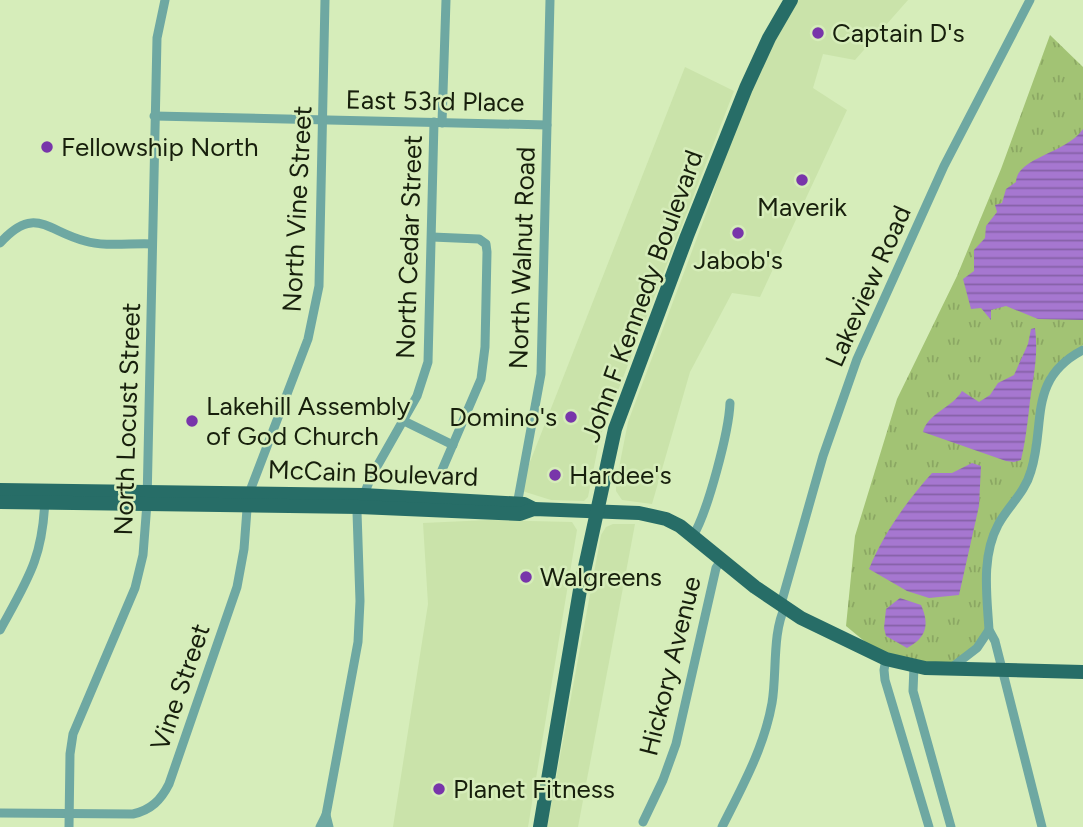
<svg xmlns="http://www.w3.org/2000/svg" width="1083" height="827" font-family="Figtree,sans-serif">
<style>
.built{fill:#cae3aa}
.park{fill:url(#park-tufts)}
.water{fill:url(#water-rules)}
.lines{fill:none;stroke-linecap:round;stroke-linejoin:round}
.street{stroke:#6ea8a2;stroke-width:9}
.primary{stroke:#276d67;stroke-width:14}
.poi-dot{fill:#7835aa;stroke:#d6edba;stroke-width:2.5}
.labels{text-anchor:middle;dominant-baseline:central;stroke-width:5;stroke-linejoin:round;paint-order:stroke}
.poi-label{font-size:26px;fill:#171f0c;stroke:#d6edba;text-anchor:start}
.street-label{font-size:26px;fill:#171f0c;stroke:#d6edba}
</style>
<defs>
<pattern id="park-tufts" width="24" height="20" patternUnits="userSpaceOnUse" patternTransform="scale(1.75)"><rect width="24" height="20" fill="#a2c374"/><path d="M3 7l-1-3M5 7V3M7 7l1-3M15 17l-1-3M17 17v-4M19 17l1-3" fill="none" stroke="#8ba763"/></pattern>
<pattern id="water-rules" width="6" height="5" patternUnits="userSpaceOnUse" patternTransform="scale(1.75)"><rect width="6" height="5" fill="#a677d0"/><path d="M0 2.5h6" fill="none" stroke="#8661a7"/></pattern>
</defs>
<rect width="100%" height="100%" fill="#d6edba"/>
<g class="built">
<path d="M791 0H908L855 60 823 54 813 88 847 110 760 297 732 293 690 372 652 504 622 500 616 491V483L628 422 710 203 746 88Z"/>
<path d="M685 67 734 91 600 437 588 497 584 501 551 500 519 490Z"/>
<path d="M489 520 572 522 577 530 528 827H393L428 604 423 523Z"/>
<path d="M613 524H635L578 827H547L601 535 606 527Z"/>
</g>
<path class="park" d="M1050 35 1083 67V345L1076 354 1048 375 1038 416 1030 476 1004 516 988 554 986 634 955 669 886 659 846 626 855 536 897 399 957 276 1001 169Z"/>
<g class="water">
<path d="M1083 129V320L1038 319 1006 306 991 310V320L981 308 971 309 963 279 974 271V250L985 238 986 226 997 212 995 205 1002 203 1006 189 1016 182C1017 157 1066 154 1083 129Z"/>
<path d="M1035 328C1039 359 1032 380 1029 410 1027 427 1025 443 1021 460L1014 462 1006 461 923 432C927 414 953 407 962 391L979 402 990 395 998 383 1014 375 1028 344 1031 329Z"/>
<path d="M972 463 981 466 979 506 959 595 929 598 907 591 869 569C884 533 906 502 932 473H952Z"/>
<path d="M900 598 921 605C930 625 926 638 907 648L886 636 884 628 886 609Z"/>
</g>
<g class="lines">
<g class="street">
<path d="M154 116 547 125"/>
<path d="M442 123 446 0"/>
<path d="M432 237 479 239 486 244 487 252 485 347 481 379 442 470"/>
<path d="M0 243C35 204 48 232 85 241 105 247 131 243 152 244"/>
<path d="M404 421 453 445"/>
<path d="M517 505 541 374 550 0"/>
<path d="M693 536C708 511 729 431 730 403"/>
<path d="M781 604 823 456 857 359 944 166 1030 0"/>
<path d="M0 630C28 579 43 558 45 498"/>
<path d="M886 659 884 670 885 680 929 827"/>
<path d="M914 666 913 691 951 827"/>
<path d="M951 668 977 648 989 630"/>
<path d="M0 813 133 814C151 810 161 800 169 784L237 587 244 549 248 496 308 339 319 286 325 0"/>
<path d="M326 815 358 642 360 601 357 512 371 477 417 396 428 362 434 122"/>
<path d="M643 822 663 780 676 744 716 568 722 559"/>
<path d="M69 827 70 754 73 734 135 588 143 555 147 503 157 38 165 0"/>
<path d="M320 827 326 815 329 827"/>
<path d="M722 827C742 787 764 748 772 703 777 674 772 633 785 607"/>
<path d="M1042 827 995 641 989 630C987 596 981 557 998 525 1008 506 1025 493 1031 471 1046 424 1027 379 1083 350"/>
</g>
<g class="primary">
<path d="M0 490 363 495 524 504 534 509"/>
<path d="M0 502 359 507 520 514 534 509 639 513 666 519 680 526 755 587 801 618 886 659 925 668 1083 672"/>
<path d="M540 827 580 590 615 429 687 236 746 88 769 38 791 0"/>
</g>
</g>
<g class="poi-dot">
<circle cx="818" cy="33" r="7"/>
<circle cx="47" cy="147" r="7"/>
<circle cx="802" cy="180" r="7"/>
<circle cx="738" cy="233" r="7"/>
<circle cx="571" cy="417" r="7"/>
<circle cx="192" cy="421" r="7"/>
<circle cx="555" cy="475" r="7"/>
<circle cx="526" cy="577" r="7"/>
<circle cx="439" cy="789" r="7"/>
</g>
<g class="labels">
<g class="poi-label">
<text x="832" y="33">Captain D's</text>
<text x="61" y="147">Fellowship North</text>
<text x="802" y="207" text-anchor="middle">Maverik</text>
<text x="738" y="260" text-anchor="middle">Jabob's</text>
<text x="206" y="406">Lakehill Assembly<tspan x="206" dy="30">of God Church</tspan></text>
<text x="557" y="417" text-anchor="end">Domino's</text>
<text x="569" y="475">Hardee's</text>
<text x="540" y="577">Walgreens</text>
<text x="453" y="789">Planet Fitness</text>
</g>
<g class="street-label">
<text transform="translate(435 101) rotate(1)">East 53rd Place</text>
<text transform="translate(297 209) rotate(-87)">North Vine Street</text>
<text transform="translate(409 247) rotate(-88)">North Cedar Street</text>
<text transform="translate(522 258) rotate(-88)">North Walnut Road</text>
<text transform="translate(868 286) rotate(-66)">Lakeview Road</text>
<text transform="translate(642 296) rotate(-70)">John F Kennedy Boulevard</text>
<text transform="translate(127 419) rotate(-88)">North Locust Street</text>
<text transform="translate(373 473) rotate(2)">McCain Boulevard</text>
<text transform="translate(670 666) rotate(-76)">Hickory Avenue</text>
<text transform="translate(180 687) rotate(-71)">Vine Street</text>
</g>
</g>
</svg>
